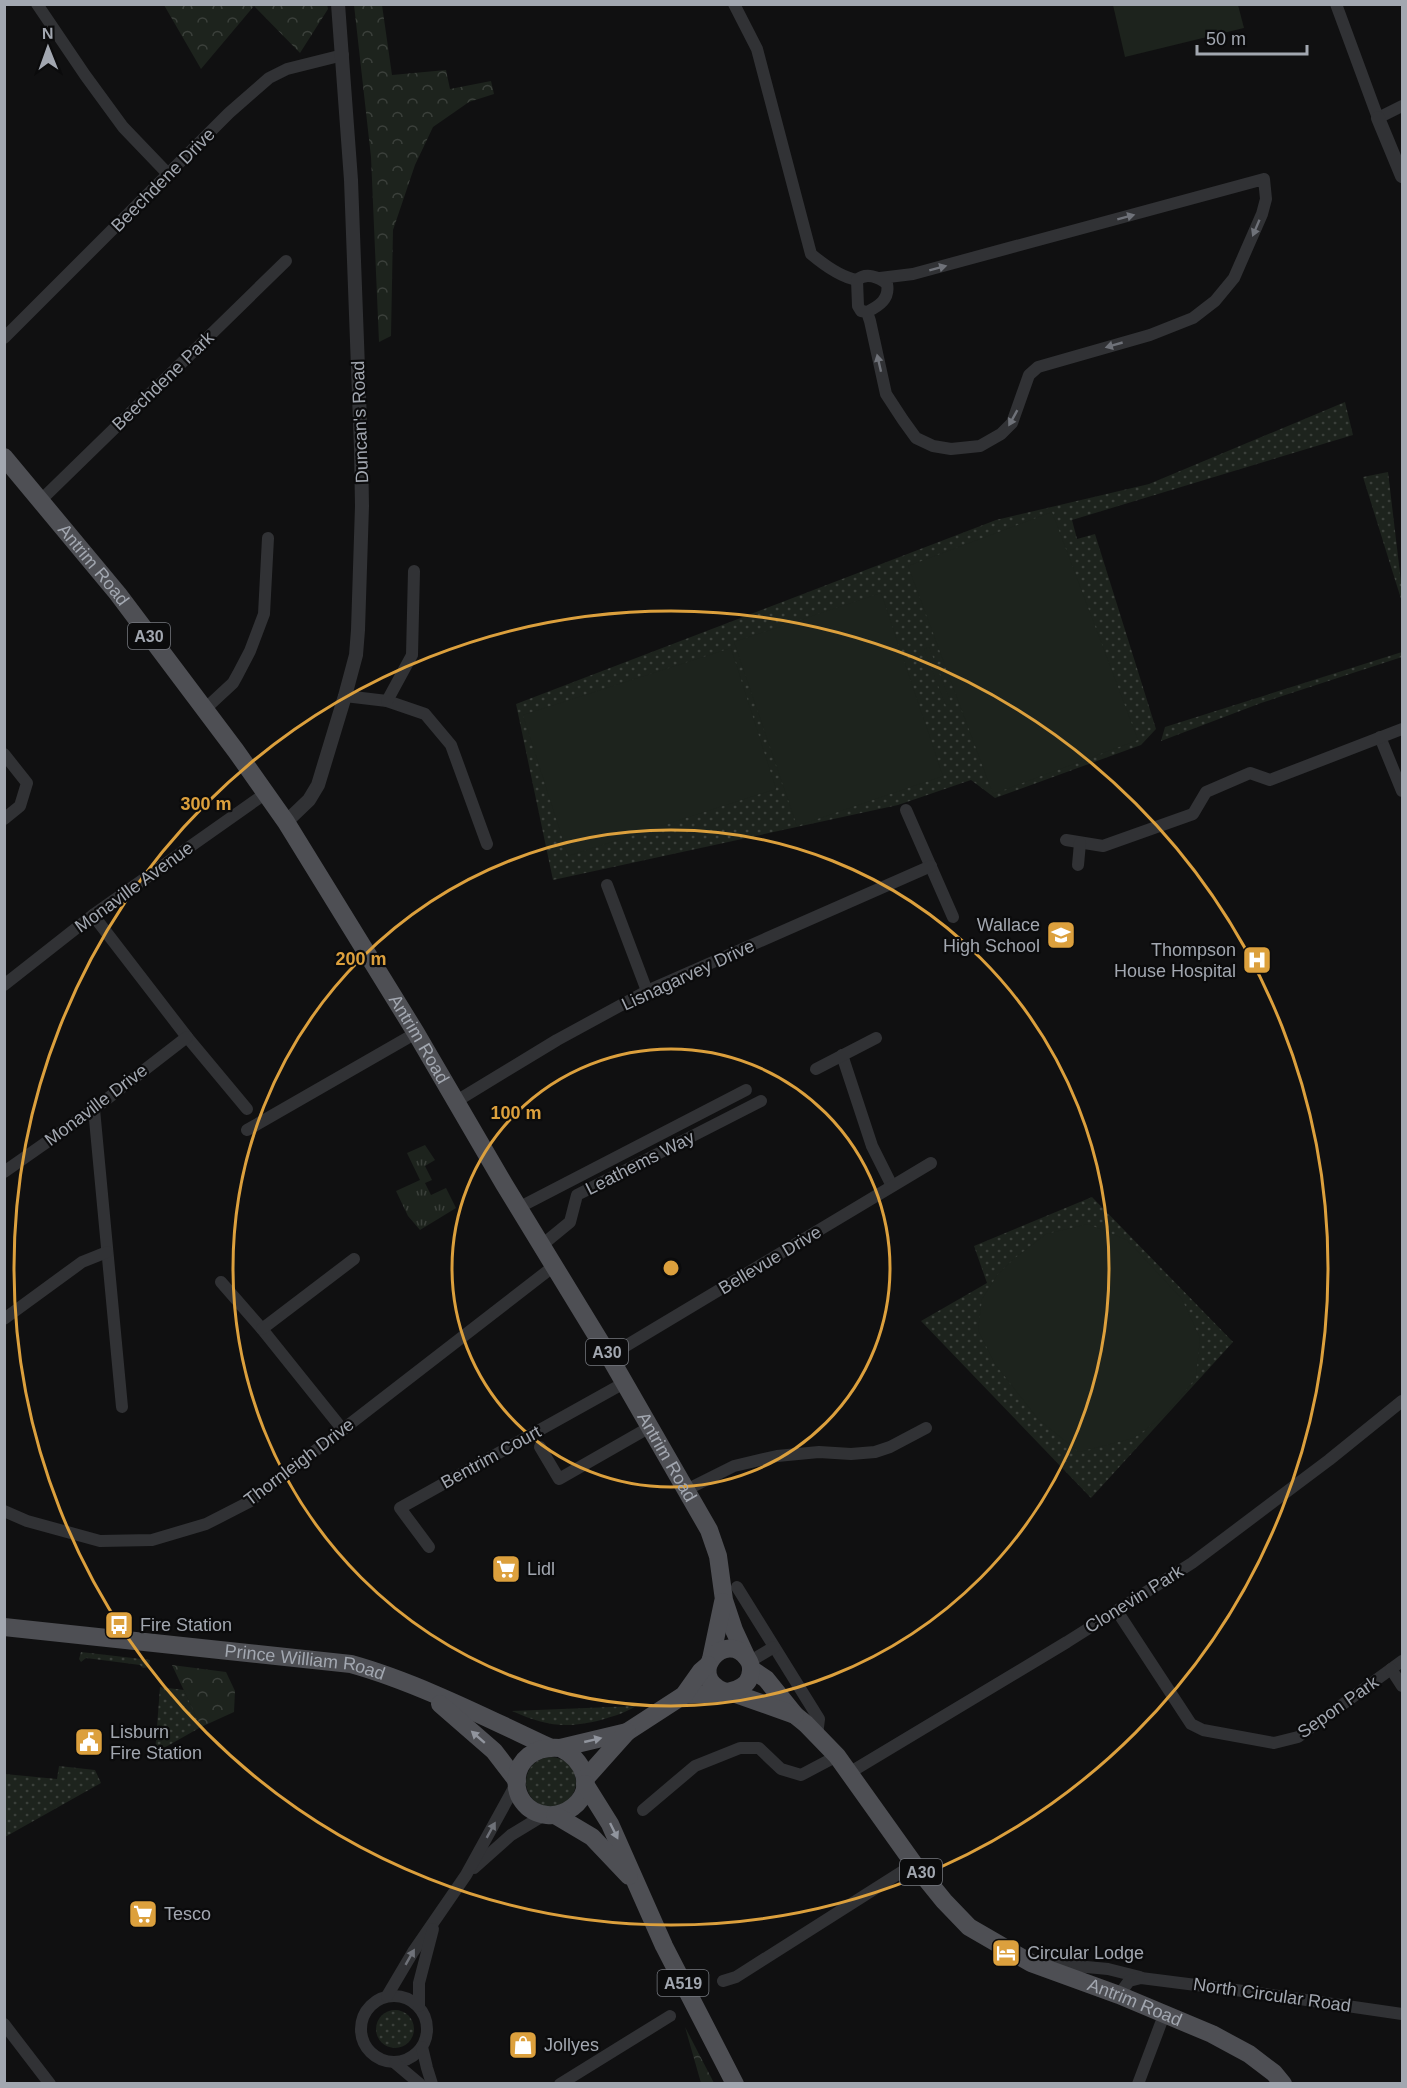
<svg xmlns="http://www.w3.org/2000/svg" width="1407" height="2088" font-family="Arial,sans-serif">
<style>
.grass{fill:url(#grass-dots)}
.forest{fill:url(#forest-crowns)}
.park{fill:url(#park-tufts)}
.pitch{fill:#1d231d}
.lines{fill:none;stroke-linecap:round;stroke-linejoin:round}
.minor{stroke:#313235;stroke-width:12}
.tertiary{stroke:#313235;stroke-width:14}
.primary{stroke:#4e4f54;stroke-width:18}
.oneway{fill:#6f7279}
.oneway2{fill:#91959e}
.ring{fill:none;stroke:#dca03d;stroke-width:3}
.labels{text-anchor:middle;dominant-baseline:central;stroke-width:4.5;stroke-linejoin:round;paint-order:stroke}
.shield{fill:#0b0b0c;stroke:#75787f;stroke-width:1.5}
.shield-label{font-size:16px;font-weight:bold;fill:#a2a7b0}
.street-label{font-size:18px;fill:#a2a7b0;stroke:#0b0b0c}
.poi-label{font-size:18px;fill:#a2a7b0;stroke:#0b0b0c;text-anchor:start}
.centre{fill:#dca03d;stroke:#0b0b0c;stroke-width:3}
.ring-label{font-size:18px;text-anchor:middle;font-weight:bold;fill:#dca03d;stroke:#0b0b0c;stroke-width:4.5;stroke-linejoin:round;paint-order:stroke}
</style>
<defs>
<pattern id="grass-dots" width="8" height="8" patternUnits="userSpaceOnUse" patternTransform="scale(1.5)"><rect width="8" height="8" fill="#1d231d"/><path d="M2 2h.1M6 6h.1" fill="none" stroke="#3b403b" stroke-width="1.8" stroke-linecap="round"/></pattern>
<pattern id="forest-crowns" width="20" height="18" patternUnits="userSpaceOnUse" patternTransform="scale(1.5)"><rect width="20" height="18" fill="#1d231d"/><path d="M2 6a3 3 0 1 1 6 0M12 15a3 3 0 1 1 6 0" fill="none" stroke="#3b403b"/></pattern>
<pattern id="park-tufts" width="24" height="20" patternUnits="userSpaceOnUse" patternTransform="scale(1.5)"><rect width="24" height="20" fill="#1d231d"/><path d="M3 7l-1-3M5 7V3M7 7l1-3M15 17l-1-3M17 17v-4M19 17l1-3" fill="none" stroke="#3b403b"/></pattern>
</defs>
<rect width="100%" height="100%" fill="#101011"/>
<g class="grass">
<path d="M1345 402 1353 435 1072 520 1077 539 1095 534 1156 729 1141 745 995 798 971 780 898 805 553 880 516 704 996 520 1149 484Z"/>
<path d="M1388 472 1402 590V602L1363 477Z"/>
<path d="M1402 652V657L1261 703 1161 741 1165 727Z"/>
<path d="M1092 1197 1233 1342 1091 1498 921 1321 987 1283 974 1246Z"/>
<path d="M81 1652 150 1660 149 1667 143 1668 140 1665 86 1658 81 1662 79 1659Z"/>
<path d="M160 1687 184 1690 201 1727 155 1753Z"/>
<path d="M636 1706C625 1713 614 1716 601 1720 565 1729 546 1726 512 1711Z"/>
<circle cx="551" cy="1782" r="25"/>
<path d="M59 1766 95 1770 101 1783 5 1837V1774L57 1779Z"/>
<circle cx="395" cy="2029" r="19"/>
</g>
<g class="forest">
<path d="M327 4 328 9 300 53 254 6 201 69 164 5Z"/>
<path d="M354 5H382L392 75 446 70 450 89 491 81 494 94 469 102 433 127 415 165 393 230 391 336 379 342 371 157Z"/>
<path d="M172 1665 226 1672 235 1691 234 1712 201 1727Z"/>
<path d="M685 2027 714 2083H701Z"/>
</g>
<path class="park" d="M425 1145 435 1160 425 1166 432 1180 425 1183 431 1195 446 1188 456 1208 420 1230 408 1216 396 1191 420 1180 407 1153Z"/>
<g class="pitch">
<path d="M1113 5H1238L1244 28 1125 57Z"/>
<path d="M1052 512 1138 740 993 794 908 566Z"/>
<path d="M881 593 943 776 797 826 734 642Z"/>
<path d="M929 647 951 703 946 706 924 649Z"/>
<path d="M731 648 776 789 568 856 523 715Z"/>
<path d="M1088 1224 1127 1240 1182 1299 1200 1338 1196 1378 1165 1415 1134 1438 1079 1452 1038 1419 995 1364 978 1330 982 1299 998 1274 1015 1258 1046 1234Z"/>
</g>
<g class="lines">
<g class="minor">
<path d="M37 4 85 75 123 127 169 175"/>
<path d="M734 4 757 49 811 254C824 265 840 277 857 280"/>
<path d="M1336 4 1378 118 1402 106"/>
<path d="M867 312C879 306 890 299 887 284 879 277 866 272 857 280L858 306 861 311 867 312 870 321 886 394 903 420 916 438 933 446 951 449 980 446 1001 434 1012 423 1029 375 1038 367 1150 335 1193 318 1215 301 1234 278 1262 214 1266 199 1264 179 913 274 880 278"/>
<path d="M4 338 229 113 269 78 287 69 343 55"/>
<path d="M40 501 286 261"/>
<path d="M345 696 387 701 425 714 451 745 487 844"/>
<path d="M387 701 412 655 414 571"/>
<path d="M205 709 233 683 238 674 250 651 264 614 268 538"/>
<path d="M1380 737 1402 791"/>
<path d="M4 754 27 783 20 806 4 819"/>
<path d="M906 810 953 917"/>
<path d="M1066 840 1103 846 1193 814 1206 792 1250 773 1270 780 1402 729"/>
<path d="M1078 865 1080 843"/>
<path d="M607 885 647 991"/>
<path d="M93 915 187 1037 247 1109"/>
<path d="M4 985 93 915 266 793"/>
<path d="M842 1055 872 1146 892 1186"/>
<path d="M816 1069 876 1038"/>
<path d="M455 1102 557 1040 647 991 931 866"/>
<path d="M94 1109 122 1407"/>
<path d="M247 1130 416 1033"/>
<path d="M4 1172 94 1109 187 1037"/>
<path d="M518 1208 746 1090"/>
<path d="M542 1245 570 1222 577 1195 761 1101"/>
<path d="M221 1282 262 1329 343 1430"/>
<path d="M4 1319 82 1262 107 1252"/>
<path d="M262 1329 354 1259"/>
<path d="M609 1356 931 1163"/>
<path d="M540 1447 559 1479 650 1427"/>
<path d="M686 1490 734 1466 777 1456 819 1452 851 1454 875 1452 890 1447 926 1428"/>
<path d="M4 1511 27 1521 100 1541 152 1540 206 1524 249 1502 554 1266"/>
<path d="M429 1547 400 1508 624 1383"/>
<path d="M737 1587 819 1719 817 1735"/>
<path d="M1117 1611 1191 1724 1203 1730 1274 1743 1298 1737 1402 1661"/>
<path d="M749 1662 774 1647"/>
<path d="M1391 1669 1402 1686"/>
<path d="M849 1773 1067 1642 1192 1563 1329 1460 1402 1401"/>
<path d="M643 1810 695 1766 740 1748H759L781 1769 801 1775 837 1756"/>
<path d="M474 1868 511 1835 544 1815"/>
<path d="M1044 1963 1108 1969 1140 1977"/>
<path d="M723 1981 736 1977 914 1864"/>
<path d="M1119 1995 1129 1981 1141 1978 1251 1992 1402 2014"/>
<circle cx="394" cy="2029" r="33"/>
<path d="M387 1996 413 1952 466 1875 516 1784"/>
<path d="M419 2006V1983L433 1929"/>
<path d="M4 2024 50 2084"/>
<path d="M422 2047 427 2068 432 2084"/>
<path d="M395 2063 420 2084"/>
<path d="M560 2084 670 2016"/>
<path d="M1138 2084 1164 2015"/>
</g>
<g class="tertiary">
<path d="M1378 118 1402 176"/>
<path d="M286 822 309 800 318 785 345 696 356 655 358 630 362 506 361 449 351 180 338 4"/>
</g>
<g class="primary">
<path id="s1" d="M4 457 118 594 236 751 286 822 416 1033 504 1184 609 1356 709 1530 718 1556 724 1600 734 1630 746 1656"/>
<path id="s2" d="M4 1627 351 1664C416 1682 487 1718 549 1747"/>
<path d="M711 1659 723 1602"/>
<path id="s3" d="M751 1669 766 1679 795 1715 806 1724 837 1756 914 1864 944 1901 969 1927 1031 1963 1119 1995 1212 2034 1249 2054 1274 2073 1283 2084"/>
<path d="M730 1692 795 1715"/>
<path d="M684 1695C703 1693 745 1697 750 1676 752 1670 751 1663 747 1658 726 1629 685 1674 723 1691"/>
<path d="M440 1704 494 1751 517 1781"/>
<path d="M560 1748C583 1759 597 1788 573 1807 565 1813 556 1816 547 1815 503 1810 506 1743 560 1748L627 1732 684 1695 701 1671 708 1665"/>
<path d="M585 1779 627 1732"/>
<path d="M585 1784 610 1824 664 1946 735 2084"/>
<path d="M555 1815 592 1837 629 1876"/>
</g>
</g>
<defs><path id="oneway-solid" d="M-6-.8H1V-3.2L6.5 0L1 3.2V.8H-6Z" transform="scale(1.5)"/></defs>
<g class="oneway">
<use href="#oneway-solid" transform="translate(1126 217) rotate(-15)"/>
<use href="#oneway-solid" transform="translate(1256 228) rotate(113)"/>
<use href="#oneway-solid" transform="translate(938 268) rotate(-15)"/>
<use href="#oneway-solid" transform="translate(1114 345) rotate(164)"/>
<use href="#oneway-solid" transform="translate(879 363) rotate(-103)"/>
<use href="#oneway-solid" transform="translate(1013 418) rotate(119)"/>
<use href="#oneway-solid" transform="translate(491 1830) rotate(-61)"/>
<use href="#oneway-solid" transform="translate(410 1957) rotate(-60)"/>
</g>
<g class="oneway2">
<use href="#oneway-solid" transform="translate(478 1737) rotate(-139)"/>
<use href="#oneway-solid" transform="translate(593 1740) rotate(-13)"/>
<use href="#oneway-solid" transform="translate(614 1831) rotate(64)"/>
</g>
<g class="ring">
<circle cx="671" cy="1268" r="219"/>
<circle cx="671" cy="1268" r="438"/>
<circle cx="671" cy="1268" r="657"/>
</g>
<defs>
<g id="school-square" transform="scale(1.5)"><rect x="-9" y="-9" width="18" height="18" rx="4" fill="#dca03d" stroke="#0b0b0c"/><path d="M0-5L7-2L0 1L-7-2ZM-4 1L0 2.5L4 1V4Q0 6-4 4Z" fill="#fff"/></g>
<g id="hospital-square" transform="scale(1.5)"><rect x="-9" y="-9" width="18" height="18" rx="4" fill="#dca03d" stroke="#0b0b0c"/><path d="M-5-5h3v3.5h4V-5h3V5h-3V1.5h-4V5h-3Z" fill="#fff"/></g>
<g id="supermarket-square" transform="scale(1.5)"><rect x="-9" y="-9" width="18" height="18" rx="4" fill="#dca03d" stroke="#0b0b0c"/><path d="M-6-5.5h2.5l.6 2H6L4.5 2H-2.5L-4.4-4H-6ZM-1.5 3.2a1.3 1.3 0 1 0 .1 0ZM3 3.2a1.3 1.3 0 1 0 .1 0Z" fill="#fff"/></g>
<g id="bus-square" transform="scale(1.5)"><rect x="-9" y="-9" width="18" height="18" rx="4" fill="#dca03d" stroke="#0b0b0c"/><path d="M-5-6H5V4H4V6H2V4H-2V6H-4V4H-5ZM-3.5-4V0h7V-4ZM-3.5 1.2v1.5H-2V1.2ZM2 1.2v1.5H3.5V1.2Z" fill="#fff"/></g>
<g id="civic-square" transform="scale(1.5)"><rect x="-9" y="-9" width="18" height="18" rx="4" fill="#dca03d" stroke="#0b0b0c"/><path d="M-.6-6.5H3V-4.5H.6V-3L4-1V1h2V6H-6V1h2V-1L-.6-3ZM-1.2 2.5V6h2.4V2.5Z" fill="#fff"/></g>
<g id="hotel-square" transform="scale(1.5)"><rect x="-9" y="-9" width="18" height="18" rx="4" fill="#dca03d" stroke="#0b0b0c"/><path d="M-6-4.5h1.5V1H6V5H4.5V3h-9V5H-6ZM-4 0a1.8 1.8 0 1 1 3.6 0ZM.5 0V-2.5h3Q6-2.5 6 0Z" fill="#fff"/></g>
<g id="shop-square" transform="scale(1.5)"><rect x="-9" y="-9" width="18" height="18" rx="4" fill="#dca03d" stroke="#0b0b0c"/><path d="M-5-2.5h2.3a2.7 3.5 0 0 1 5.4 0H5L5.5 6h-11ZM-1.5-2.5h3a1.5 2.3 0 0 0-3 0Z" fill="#fff"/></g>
</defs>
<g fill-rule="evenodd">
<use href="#school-square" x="1061" y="935"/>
<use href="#hospital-square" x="1257" y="960"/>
<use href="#supermarket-square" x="506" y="1569"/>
<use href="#bus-square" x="119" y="1625"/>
<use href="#civic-square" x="89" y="1742"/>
<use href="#supermarket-square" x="143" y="1914"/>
<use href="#hotel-square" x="1006" y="1953"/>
<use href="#shop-square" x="523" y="2045"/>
</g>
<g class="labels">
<g class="shield">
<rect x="128" y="623" width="42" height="26" rx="4.5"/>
<rect x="586" y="1339" width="42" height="26" rx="4.5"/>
<rect x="900" y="1859" width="42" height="26" rx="4.5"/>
<rect x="657.5" y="1970" width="51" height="26" rx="4.5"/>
</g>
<g class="shield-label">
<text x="149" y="636">A30</text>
<text x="607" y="1352">A30</text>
<text x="921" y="1872">A30</text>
<text x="683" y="1983">A519</text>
</g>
<g class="street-label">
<text transform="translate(163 180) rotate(-45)">Beechdene Drive</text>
<text transform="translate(163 381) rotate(-44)">Beechdene Park</text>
<text transform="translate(360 422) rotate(-92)">Duncan's Road</text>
<text stroke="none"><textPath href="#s1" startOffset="140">Antrim Road</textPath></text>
<text transform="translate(134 887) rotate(-36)">Monaville Avenue</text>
<text transform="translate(688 975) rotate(-25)">Lisnagarvey Drive</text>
<text stroke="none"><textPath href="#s1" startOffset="716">Antrim Road</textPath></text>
<text transform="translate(96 1105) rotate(-37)">Monaville Drive</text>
<text transform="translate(640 1163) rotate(-27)">Leathems Way</text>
<text transform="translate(770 1260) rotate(-31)">Bellevue Drive</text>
<text stroke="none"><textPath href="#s1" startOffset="1202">Antrim Road</textPath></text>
<text transform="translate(491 1457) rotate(-29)">Bentrim Court</text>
<text transform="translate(299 1462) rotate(-37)">Thornleigh Drive</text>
<text transform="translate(1134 1599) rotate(-32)">Clonevin Park</text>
<text stroke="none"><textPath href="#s2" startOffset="303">Prince William Road</textPath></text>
<text transform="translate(1338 1707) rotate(-35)">Sepon Park</text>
<text transform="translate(1272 1995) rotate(8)">North Circular Road</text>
<text stroke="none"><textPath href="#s3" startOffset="522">Antrim Road</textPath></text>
</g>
<g class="poi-label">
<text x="1040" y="925" text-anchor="end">Wallace<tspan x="1040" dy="21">High School</tspan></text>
<text x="1236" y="950" text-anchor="end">Thompson<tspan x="1236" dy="21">House Hospital</tspan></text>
<text x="527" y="1569">Lidl</text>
<text x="140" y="1625">Fire Station</text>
<text x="110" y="1732">Lisburn<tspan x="110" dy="21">Fire Station</tspan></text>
<text x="164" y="1914">Tesco</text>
<text x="1027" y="1953">Circular Lodge</text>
<text x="544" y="2045">Jollyes</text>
</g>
</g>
<circle cx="671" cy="1268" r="9" class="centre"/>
<g class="ring-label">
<text x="206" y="810">300 m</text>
<text x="361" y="965">200 m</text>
<text x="516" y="1119">100 m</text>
</g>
<rect width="1407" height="2088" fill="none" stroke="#a2a7b0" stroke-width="12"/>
<g transform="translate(48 48) rotate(359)" stroke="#0b0b0c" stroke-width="4.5" paint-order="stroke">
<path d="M0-4.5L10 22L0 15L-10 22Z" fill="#a2a7b0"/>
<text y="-9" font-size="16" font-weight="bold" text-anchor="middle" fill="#a2a7b0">N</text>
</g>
<path d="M1197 45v9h110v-9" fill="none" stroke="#a2a7b0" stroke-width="3"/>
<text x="1206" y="45" font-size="18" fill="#a2a7b0" stroke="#0b0b0c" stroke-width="4.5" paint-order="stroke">50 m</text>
</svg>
